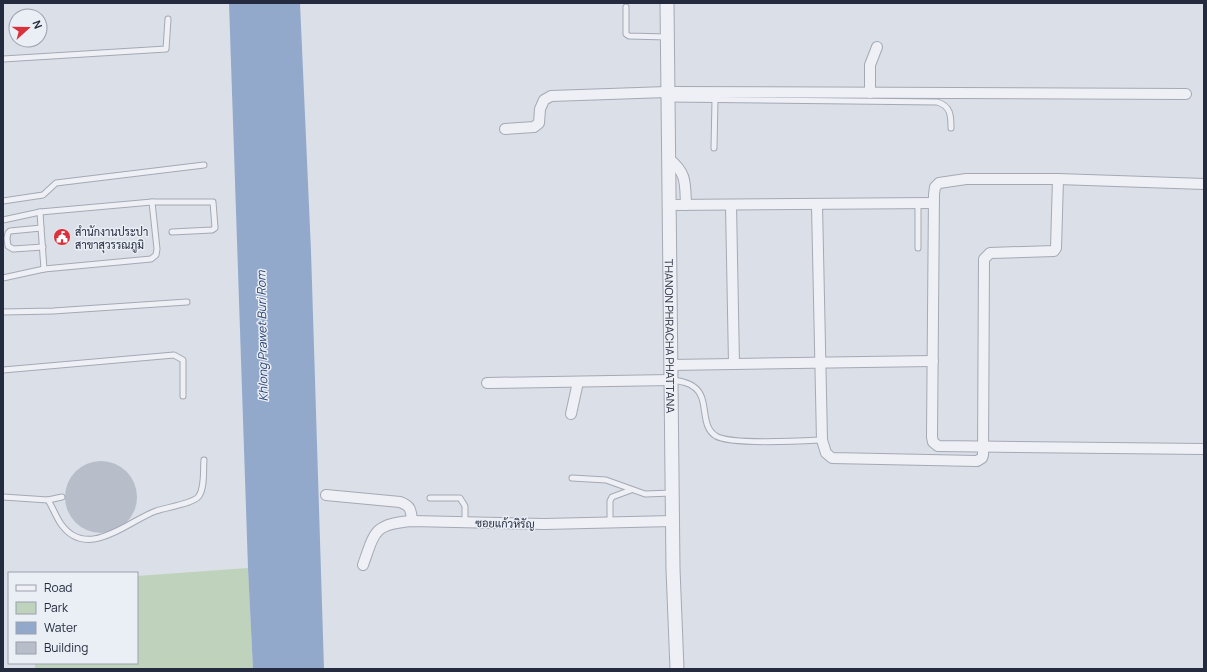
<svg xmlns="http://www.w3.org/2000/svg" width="1207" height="672" font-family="Manrope,Sarabun,sans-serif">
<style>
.green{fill:#bfd2bb}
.water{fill:#92a9cb}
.building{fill:#b8bdca}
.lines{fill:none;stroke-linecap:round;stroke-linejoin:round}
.service-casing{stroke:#a4a9b4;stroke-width:7}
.minor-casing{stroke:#a4a9b4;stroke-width:12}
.tertiary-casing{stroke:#a4a9b4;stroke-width:15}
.service{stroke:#eef0f5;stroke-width:5}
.minor{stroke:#eef0f5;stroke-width:10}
.tertiary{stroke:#eef0f5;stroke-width:13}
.labels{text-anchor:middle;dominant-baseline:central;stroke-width:3;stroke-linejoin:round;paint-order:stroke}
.poi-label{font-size:11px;fill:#242b3e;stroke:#eaeef5;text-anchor:start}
.street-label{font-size:11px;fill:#242b3e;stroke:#eaeef5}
.water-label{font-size:12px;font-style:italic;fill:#2b4575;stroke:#eaeef5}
</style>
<rect width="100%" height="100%" fill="#dbdfe7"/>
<path class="green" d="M248 568 253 669H35V663H137V576Z"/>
<path class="water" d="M229 3H300L311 251 324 669H253L248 568Z"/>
<circle class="building" cx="101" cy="497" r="36"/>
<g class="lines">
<g class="service-casing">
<g id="service">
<path d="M626 7V34L629 36 667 37"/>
<path d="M3 59 166 49 168 19"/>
<path d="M669 99 937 102C951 106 951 116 951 128"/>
<path d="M714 148 715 100"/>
<path d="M3 201 43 195 56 183 204 165"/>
<path d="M40 212 41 228 10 231 8 233 7 238 8 246 13 249 43 247"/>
<path d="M3 220 40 212 152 202H213L215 228 212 230 172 232"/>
<path d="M41 228 44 269"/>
<path d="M918 248V203"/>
<path d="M3 278 44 269 151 259 156 255 157 249 152 202"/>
<path d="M3 312 53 311 187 302"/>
<path d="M3 370 174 355 183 360V396"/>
<path d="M671 380C679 381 688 382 694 387 710 398 699 426 716 436 730 445 802 441 822 440"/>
<path d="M572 478 606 480 645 494 672 493"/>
<path d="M3 497 48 500 62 497"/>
<path d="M430 498H460L465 506V522"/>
<path d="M48 500C53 508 56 517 61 524 87 561 128 521 156 511 167 507 193 504 199 496 205 487 203 470 204 460"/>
<path d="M610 523V501L612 497 631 490"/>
</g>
</g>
<g class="minor-casing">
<g id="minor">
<path d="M870 93V65L877 47"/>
<path d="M505 129 534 127 539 123 540 109 544 100 551 96 667 92 1186 94"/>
<path d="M669 159C687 173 685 183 686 205"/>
<path d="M1204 184 1058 179H966L939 183 935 187 934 194 932 437 933 442 938 446 1204 449"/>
<path d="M669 205 934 203"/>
<path d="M731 205 734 364"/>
<path d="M817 205 822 440 826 453 832 458 977 461 982 458 983 455 984 259 990 253 1054 251 1056 248 1058 179"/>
<path d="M671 365 933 361"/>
<path d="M487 383 671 380"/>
<path d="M571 414 578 382"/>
<path d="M326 495 400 502C411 506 411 510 412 521"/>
<path d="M363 565C375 531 374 524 412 521L544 524 673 521"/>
</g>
</g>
<g class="tertiary-casing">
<g id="tertiary">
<path id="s1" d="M667 3 673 569 677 669"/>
</g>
</g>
<use href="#service" class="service"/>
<use href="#minor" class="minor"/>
<use href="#tertiary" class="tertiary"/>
</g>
<defs>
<g id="civic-disc" transform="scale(0.9)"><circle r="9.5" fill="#da323d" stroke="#eaeef5"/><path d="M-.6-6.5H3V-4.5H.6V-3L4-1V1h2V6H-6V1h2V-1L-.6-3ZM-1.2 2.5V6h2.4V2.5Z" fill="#fff"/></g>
</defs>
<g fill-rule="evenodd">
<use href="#civic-disc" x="62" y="237"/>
</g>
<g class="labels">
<g class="poi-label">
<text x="75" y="231">สำนักงานประปา<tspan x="75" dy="13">สาขาสุวรรณภูมิ</tspan></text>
</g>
<g class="street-label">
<text stroke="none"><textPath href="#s1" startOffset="333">THANON PHRACHA PHATTANA</textPath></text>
<text transform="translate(505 523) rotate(1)">ซอยแก้วหิรัญ</text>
</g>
<g class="water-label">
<text transform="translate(262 336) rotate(-91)">Khlong Prawet Buri Rom</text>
</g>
</g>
<rect width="1207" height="672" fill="none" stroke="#242b3e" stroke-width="8"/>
<rect x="8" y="572" width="130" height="92" fill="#eaeef5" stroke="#9ba0ac"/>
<rect x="16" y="585" width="20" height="6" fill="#eef0f5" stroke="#9ba0ac"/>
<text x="44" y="592" font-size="12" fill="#242b3e">Road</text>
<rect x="16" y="602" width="20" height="12" fill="#bfd2bb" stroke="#9ba0ac"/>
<text x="44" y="612" font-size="12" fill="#242b3e">Park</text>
<rect x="16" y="622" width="20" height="12" fill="#92a9cb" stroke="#9ba0ac"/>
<text x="44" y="632" font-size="12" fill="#242b3e">Water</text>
<rect x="16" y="642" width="20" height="12" fill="#b8bdca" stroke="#9ba0ac"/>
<text x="44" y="652" font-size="12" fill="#242b3e">Building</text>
<g transform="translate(28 28) rotate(69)"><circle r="19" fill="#eaeef5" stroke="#9ba0ac"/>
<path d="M0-3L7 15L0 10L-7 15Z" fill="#da323d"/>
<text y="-6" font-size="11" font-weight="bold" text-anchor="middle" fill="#242b3e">N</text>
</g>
</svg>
